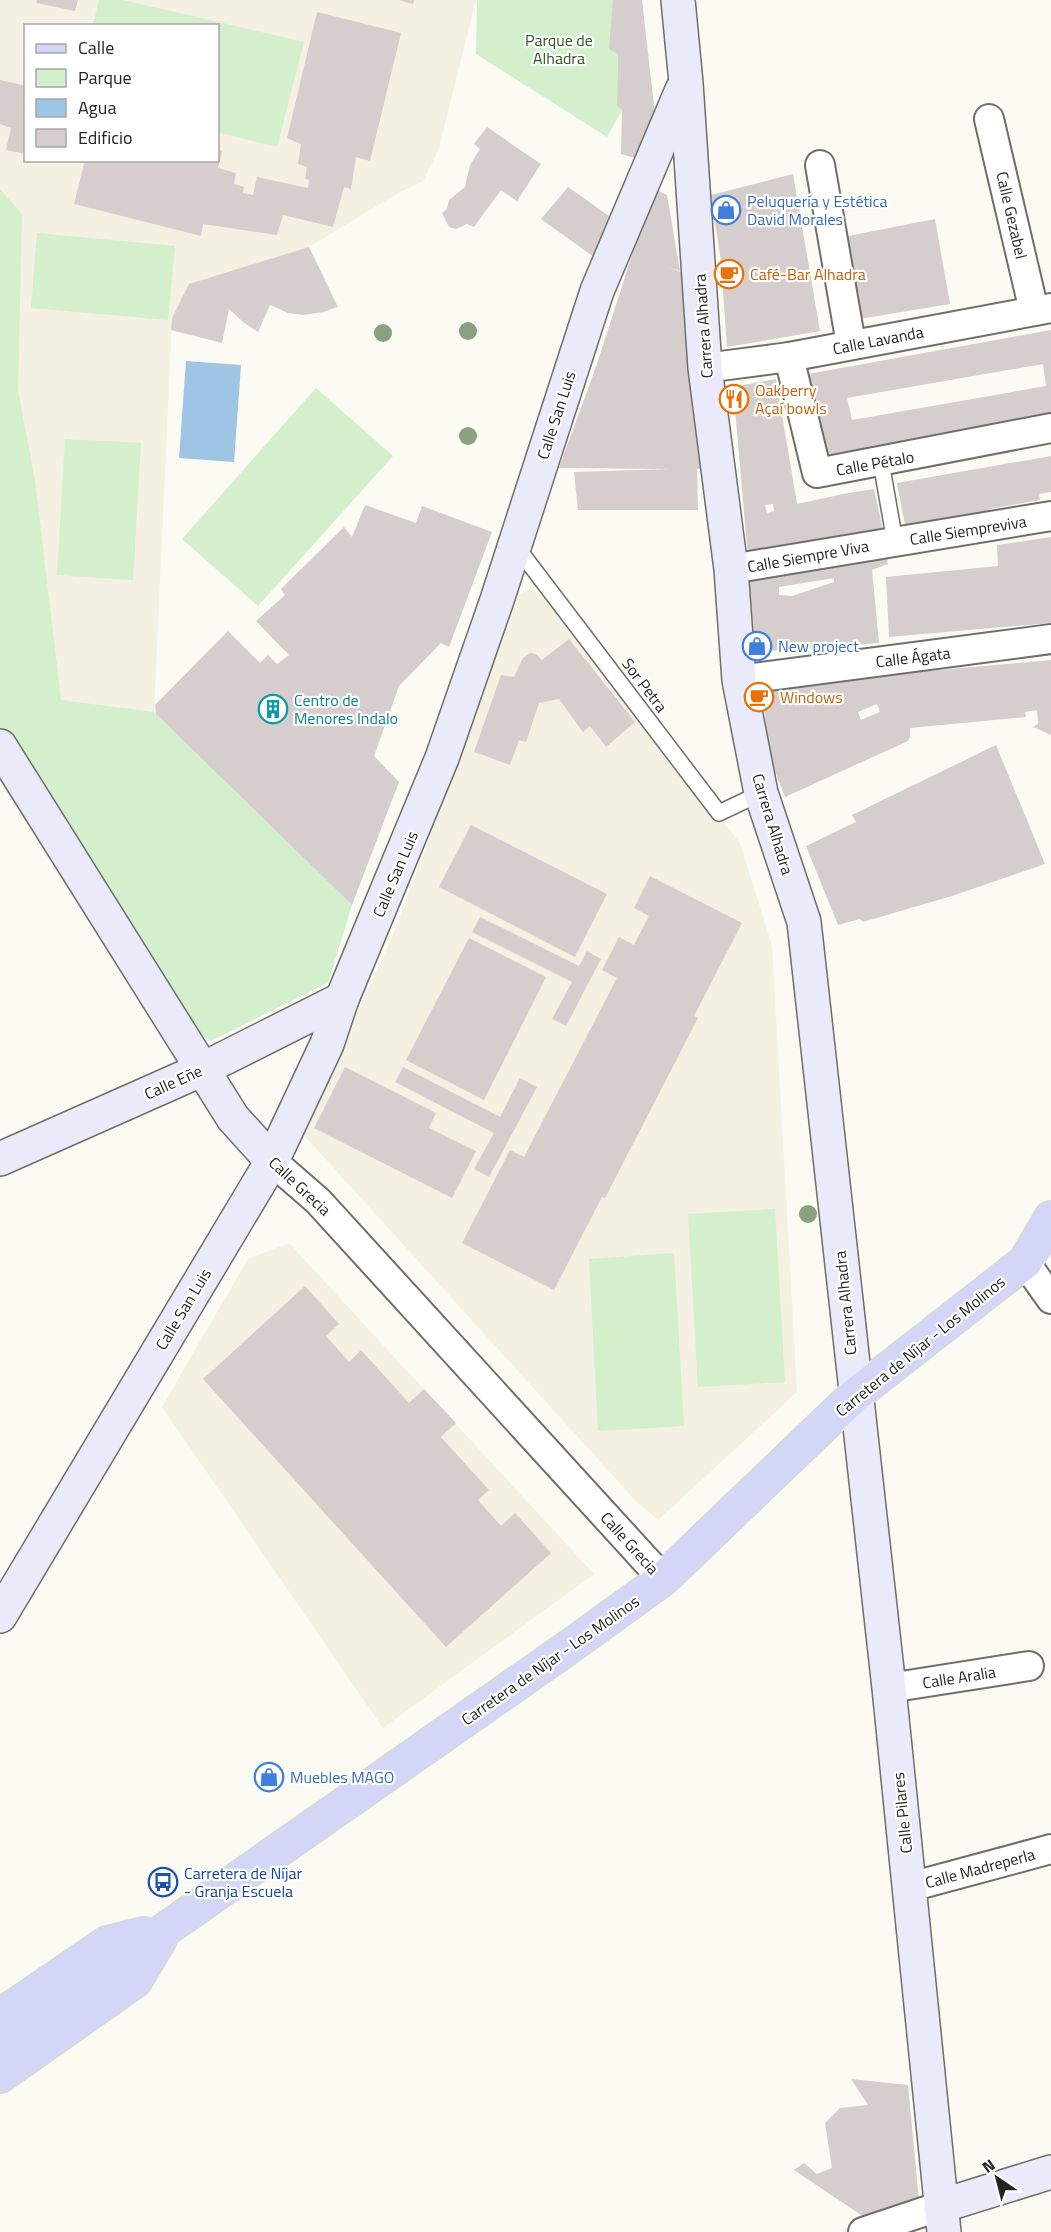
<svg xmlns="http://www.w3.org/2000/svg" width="1051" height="2232" font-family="'Titillium Web',sans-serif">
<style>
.built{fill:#f4f0e2;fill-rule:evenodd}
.green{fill:#d3efcc}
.water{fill:#9fc5e4}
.building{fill:#d5cecc;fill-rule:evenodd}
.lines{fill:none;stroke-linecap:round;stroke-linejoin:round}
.lane-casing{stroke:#706e69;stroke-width:18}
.street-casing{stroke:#706e69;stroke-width:32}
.secondary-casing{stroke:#706e69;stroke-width:36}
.primary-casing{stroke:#d8d8d7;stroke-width:36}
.lane{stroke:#fff;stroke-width:15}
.street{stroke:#fff;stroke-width:28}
.secondary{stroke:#eaeafb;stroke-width:33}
.primary{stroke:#d4d6f7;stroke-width:33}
.tree{fill:#8ba081}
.labels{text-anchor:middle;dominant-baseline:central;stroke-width:4.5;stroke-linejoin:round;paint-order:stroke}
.park-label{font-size:16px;fill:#2f5624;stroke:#fff}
.shop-label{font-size:16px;fill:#366cbe;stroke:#fff;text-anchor:start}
.street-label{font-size:16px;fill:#242421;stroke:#fff}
.food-label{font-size:16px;fill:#c56008;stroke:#fff;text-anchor:start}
.culture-label{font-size:16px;fill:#0d838f;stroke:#fff;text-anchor:start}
.transit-label{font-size:16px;fill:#164399;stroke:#fff;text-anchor:start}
</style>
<rect width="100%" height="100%" fill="#fbfaf3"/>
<g class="built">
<path d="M0 0H476L438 151 423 181 398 193 309 247 172 318 154 713 61 700 17 390 22 214 0 189ZM26 26H218V160H26Z"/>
<path d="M532 588 546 599 740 843 772 946 797 1392 658 1520 635 1500 301 1132 391 940 520 594Z"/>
<path d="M289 1243 594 1574 383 1728 162 1407 248 1259Z"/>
</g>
<g class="green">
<path d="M99 0H123L304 42 277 147 218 132V26L93 25Z"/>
<path d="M477 0H613L618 54 617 106 622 110 607 137 476 54Z"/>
<path d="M0 189 22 214 18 390 35 481 61 700 154 712 352 905 328 983 211 1041 171 1018 0 750Z"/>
<path d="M37 233 175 246 168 320 31 308Z"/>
<path d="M316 388 393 456 258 606 182 539Z"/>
<path d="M65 439 141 443 133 580 57 575Z"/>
<path d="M775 1209 785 1382 698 1387 688 1214Z"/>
<path d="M674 1253 684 1426 598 1431 589 1259Z"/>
</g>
<path class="water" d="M186 361 241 365 234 462 179 458Z"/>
<g class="building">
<path d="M37 0H78L75 11 36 3Z"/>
<path d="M399 0H414L413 4Z"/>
<path d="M613 0H642L655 115 638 159 621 154 622 110 617 106 618 54 609 49Z"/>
<path d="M317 12 401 33 370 161 356 157 351 189 344 187 333 227 283 215 277 235 203 224 201 236 74 204 85 160H218V150L222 151 218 168 236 173 234 184 244 187 243 193 253 195 257 177 308 188 309 180 305 179 307 167 298 164 301 144 287 138Z"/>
<path d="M0 80 26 86V154L6 150 11 128 0 124Z"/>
<path d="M487 127 541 164 517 201 501 190 474 227 467 224 456 229 449 227 442 213 447 209 449 200 465 187 470 165 480 149 474 144Z"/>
<path d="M793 174 820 331 727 347 721 262 711 195Z"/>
<path d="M568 187 616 221 598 260 541 219Z"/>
<path d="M656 190 667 195 680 271 668 267 683 273 696 389 701 469H697L698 510H578L574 472 671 469 559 468 597 364 633 252Z"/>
<path d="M935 219 950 304 847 321 833 239Z"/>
<path d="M309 247 338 307 323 312 303 315 288 313 270 305 258 332 243 322 229 309 222 343 171 330 172 318 189 284Z"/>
<path d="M1051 330V418L824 458 808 374ZM1043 364 1046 386 852 420 847 398Z"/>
<path d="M776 379 797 504 843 494 874 489 884 535 748 557 733 387ZM773 504 774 511 767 513 765 505Z"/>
<path d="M1051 456V492L1039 494 1040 500 990 509 992 515 906 530 897 483Z"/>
<path d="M365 505 416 523 422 506 492 532 449 647 441 643 399 686 374 756 399 782 352 905 156 714 155 705 228 631 260 663 268 655 277 664 289 655 256 621 285 595 281 589 344 527 352 537Z"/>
<path d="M1051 537V623L889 637 886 577 998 566 997 545Z"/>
<path d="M885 548 888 564 872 570 879 643 754 652 749 570ZM834 578V582L792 596 779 595V587Z"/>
<path d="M569 639 635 722 606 747 590 726 583 732 559 699 539 703 526 742 519 740 510 765 474 752 501 675 514 677 523 658 530 653 536 654 542 660Z"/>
<path d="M1051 660V735L1033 727 1038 724 1037 710 1025 712 1026 717 910 728V737L908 741 785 797 769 756 762 686ZM877 704 880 712 861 720 858 712Z"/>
<path d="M996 745 1045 864 952 896 863 922 860 919 838 925 806 846 856 822 852 815Z"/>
<path d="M471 825 607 894 575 957 439 887Z"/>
<path d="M650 876 742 923 694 1016 698 1018 605 1198 602 1197 554 1290 462 1243 510 1150 524 1157 617 978 602 970 619 937 634 945 649 916 634 908Z"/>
<path d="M480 917 579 966 587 951 601 959 566 1026 552 1019 572 982 472 932Z"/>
<path d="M469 938 546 977 484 1100 406 1060Z"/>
<path d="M345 1067 436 1113 429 1128 476 1151 452 1198 314 1128Z"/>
<path d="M403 1067 500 1117 520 1078 537 1087 489 1177 474 1169 494 1133 395 1082Z"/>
<path d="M305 1286 339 1324 326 1336 349 1362 361 1350 409 1403 424 1389 456 1423 441 1437 489 1490 478 1500 501 1526 515 1513 551 1553 446 1647 203 1379Z"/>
<path d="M851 2079 908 2085 919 2201 864 2217 794 2170 804 2163 817 2174 832 2168 825 2123 840 2108 868 2105Z"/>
</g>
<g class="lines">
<g class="lane-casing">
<g id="lane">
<path d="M881 462 895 542"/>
<path d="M516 546 719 813 761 793"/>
</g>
</g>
<g class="street-casing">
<g id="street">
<path d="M989 119 1034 311"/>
<path d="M820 165 851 344"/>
<path d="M789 357 817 473 1051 428"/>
<path d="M705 368 789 357 1051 308"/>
<path d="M731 569 1051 516"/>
<path d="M739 680 1051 639"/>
<path d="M272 1161 318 1201 663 1579"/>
<path d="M1025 1262 1051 1299"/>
<path d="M889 1688 1029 1666"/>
<path d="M910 1887 1051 1849"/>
<path d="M863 2232 941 2206"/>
</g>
</g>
<g class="secondary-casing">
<g id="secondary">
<path d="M678 0 686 83 705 368 731 569 739 680 761 793 804 922 889 1688 944 2232"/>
<path d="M0 746 233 1118 272 1161"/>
<path d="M0 1159 203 1069 342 999"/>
<path d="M0 1616 272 1161 327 1044 342 999 442 758 497 600 597 291 682 90"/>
<path d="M941 2206 1051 2172"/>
</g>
</g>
<g class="primary-casing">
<g id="primary">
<path d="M0 2016 107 1943 144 1934"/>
<path d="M0 2045 569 1647 663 1579 855 1395 1025 1262 1051 1218"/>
<path d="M0 2076 135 1981 160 1939"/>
</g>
</g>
<use href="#lane" class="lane"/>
<use href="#street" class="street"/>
<use href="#secondary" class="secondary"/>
<use href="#primary" class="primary"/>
</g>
<g class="tree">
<circle cx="468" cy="331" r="9"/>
<circle cx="383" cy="333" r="9"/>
<circle cx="468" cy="436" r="9"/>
<circle cx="808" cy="1214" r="9"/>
</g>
<defs>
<g id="shop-ring" transform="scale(1.5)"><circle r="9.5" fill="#fff" stroke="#3f7fe0" stroke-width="1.5"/><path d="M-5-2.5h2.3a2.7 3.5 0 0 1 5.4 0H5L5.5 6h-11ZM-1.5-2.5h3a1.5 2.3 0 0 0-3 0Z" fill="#3f7fe0"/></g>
<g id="cafe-ring" transform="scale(1.5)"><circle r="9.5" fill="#fff" stroke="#e8710a" stroke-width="1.5"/><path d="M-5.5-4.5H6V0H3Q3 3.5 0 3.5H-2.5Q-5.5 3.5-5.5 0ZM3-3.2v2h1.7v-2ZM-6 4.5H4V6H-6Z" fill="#e8710a"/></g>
<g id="restaurant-ring" transform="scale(1.5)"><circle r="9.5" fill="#fff" stroke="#e8710a" stroke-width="1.5"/><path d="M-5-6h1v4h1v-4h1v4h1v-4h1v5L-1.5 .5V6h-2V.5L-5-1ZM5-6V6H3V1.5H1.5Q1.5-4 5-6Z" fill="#e8710a"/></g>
<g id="building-ring" transform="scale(1.5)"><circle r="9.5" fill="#fff" stroke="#0f9aa8" stroke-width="1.5"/><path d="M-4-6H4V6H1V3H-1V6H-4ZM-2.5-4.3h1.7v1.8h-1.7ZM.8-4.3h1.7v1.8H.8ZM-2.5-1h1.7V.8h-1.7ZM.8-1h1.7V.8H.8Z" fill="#0f9aa8"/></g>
<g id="bus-ring" transform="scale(1.5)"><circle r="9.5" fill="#fff" stroke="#1a4fb4" stroke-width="1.5"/><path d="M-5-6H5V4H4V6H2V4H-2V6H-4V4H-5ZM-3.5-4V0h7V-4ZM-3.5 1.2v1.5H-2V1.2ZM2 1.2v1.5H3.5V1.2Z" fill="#1a4fb4"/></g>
</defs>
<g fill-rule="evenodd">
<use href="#shop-ring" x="726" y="210"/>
<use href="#cafe-ring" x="729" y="274"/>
<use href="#restaurant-ring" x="734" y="399"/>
<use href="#shop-ring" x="757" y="646"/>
<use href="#cafe-ring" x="759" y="697"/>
<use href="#building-ring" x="273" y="709"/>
<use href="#shop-ring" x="269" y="1777"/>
<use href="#bus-ring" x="163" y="1882"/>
</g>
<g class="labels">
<g class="park-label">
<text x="559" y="40">Parque de<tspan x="559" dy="18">Alhadra</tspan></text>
</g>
<g class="shop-label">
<text x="747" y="201">Peluquería y Estética<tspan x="747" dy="18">David Morales</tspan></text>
<text x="778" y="646">New project</text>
<text x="290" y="1777">Muebles MAGO</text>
</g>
<g class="street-label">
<text transform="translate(1012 215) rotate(77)">Calle Gezabel</text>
<text transform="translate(703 326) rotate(-94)">Carrera Alhadra</text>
<text transform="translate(878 340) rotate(-11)">Calle Lavanda</text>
<text transform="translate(556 415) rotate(-72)">Calle San Luis</text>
<text transform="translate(875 463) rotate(-10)">Calle Pétalo</text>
<text transform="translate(968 530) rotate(-9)">Calle Siempreviva</text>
<text transform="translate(808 556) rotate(-10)">Calle Siempre Viva</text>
<text transform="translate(913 657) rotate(-7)">Calle Ágata</text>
<text transform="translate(645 685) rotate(53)">Sor Petra</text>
<text transform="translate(773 824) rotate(73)">Carrera Alhadra</text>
<text transform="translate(395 874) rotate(-67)">Calle San Luis</text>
<text transform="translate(173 1082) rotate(-24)">Calle Eñe</text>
<text transform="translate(300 1186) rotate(43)">Calle Grecia</text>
<text transform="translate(845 1303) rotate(-96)">Carrera Alhadra</text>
<text transform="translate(183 1309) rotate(-59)">Calle San Luis</text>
<text transform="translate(920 1346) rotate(-39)">Carretera de Níjar - Los Molinos</text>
<text transform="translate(630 1543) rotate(48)">Calle Grecia</text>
<text transform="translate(550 1660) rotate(-35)">Carretera de Níjar - Los Molinos</text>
<text transform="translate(959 1677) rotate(-9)">Calle Aralia</text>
<text transform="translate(902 1813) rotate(-96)">Calle Pilares</text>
<text transform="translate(980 1868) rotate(-15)">Calle Madreperla</text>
</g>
<g class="food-label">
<text x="750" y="274">Café-Bar Alhadra</text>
<text x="755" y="390">Oakberry<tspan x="755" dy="18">Açaí bowls</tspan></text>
<text x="780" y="697">Windows</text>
</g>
<g class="culture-label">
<text x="294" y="700">Centro de<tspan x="294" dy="18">Menores Indalo</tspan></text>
</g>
<g class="transit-label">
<text x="184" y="1873">Carretera de Níjar<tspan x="184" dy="18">- Granja Escuela</tspan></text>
</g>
</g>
<rect x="24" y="24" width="195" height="138" fill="#ffffff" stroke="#a7a7a6" stroke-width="1.5"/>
<rect x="36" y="44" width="30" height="9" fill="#d4d6f7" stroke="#a7a7a6" stroke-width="1.5"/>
<text x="78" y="54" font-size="18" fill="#242421">Calle</text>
<rect x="36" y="69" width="30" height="18" fill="#d3efcc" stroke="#a7a7a6" stroke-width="1.5"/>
<text x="78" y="84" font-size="18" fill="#242421">Parque</text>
<rect x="36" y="99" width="30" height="18" fill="#9fc5e4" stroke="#a7a7a6" stroke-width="1.5"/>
<text x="78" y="114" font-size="18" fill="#242421">Agua</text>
<rect x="36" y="129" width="30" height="18" fill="#d5cecc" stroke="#a7a7a6" stroke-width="1.5"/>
<text x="78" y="144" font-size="18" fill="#242421">Edificio</text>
<g transform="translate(997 2178) rotate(325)" stroke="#ffffff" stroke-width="4.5" paint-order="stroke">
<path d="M0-4.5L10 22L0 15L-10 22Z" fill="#242421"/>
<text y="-9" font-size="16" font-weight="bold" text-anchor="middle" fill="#242421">N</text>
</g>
</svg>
